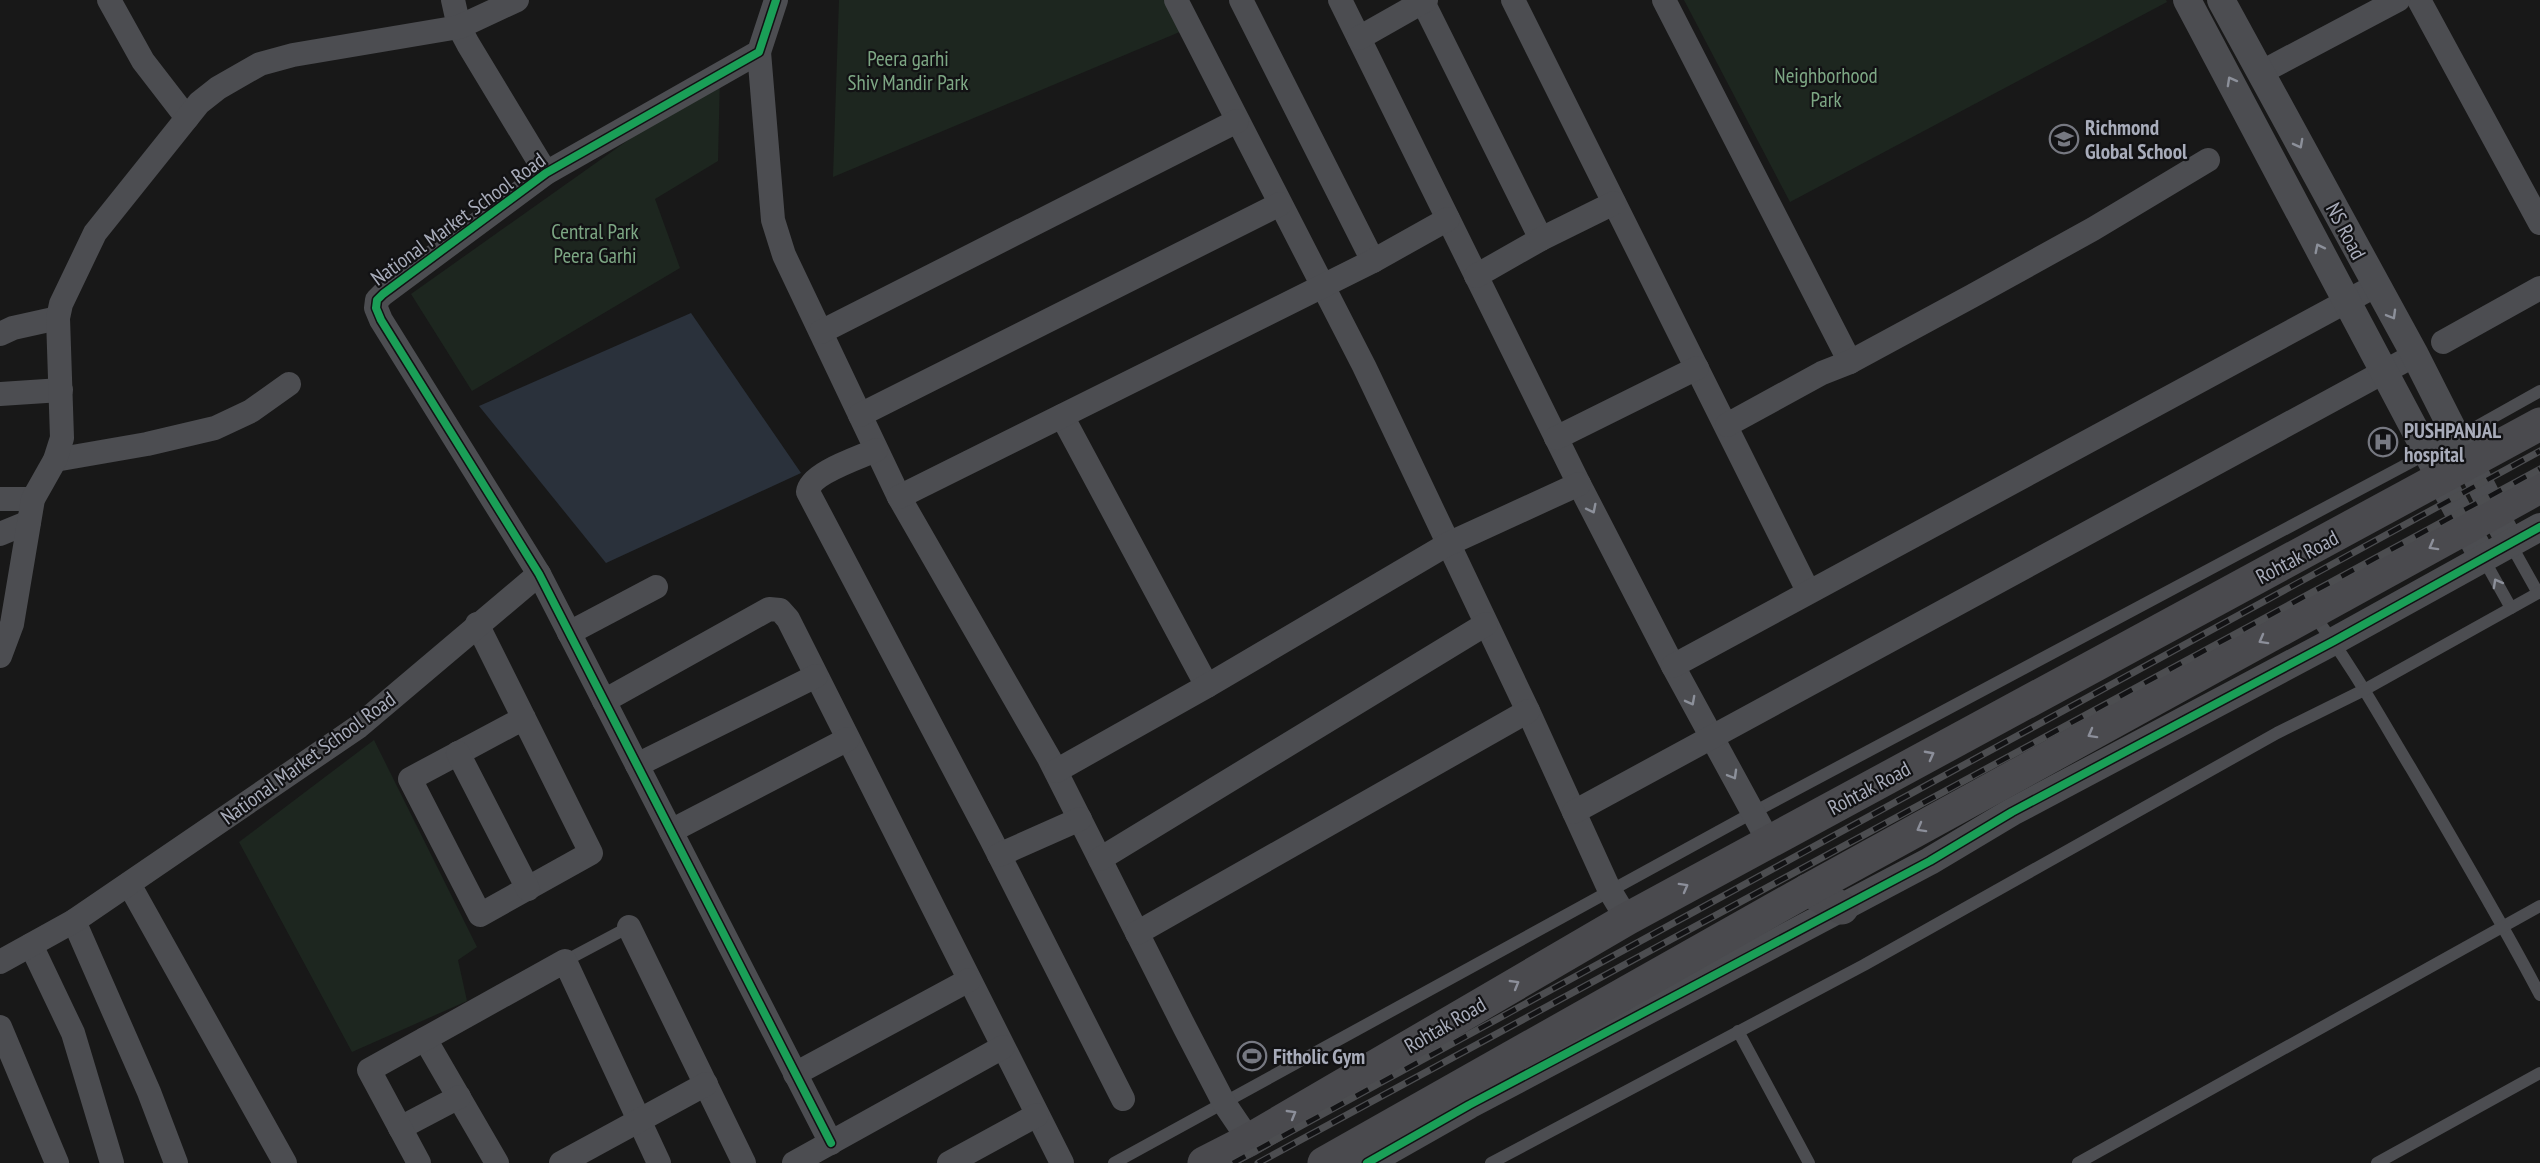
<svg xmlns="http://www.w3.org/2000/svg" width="2540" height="1163" font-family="'PT Sans Narrow',sans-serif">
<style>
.green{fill:#1d261f}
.water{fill:#2a313b}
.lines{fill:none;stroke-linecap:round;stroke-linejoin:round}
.service{stroke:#4c4d51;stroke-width:12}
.minor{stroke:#4c4d51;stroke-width:24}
.tertiary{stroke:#4c4d51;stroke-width:28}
.trunk{stroke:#4a4a4e;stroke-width:33}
.rail-casing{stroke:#4c4d50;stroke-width:7}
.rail{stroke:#121214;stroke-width:4.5;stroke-dasharray:14;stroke-linecap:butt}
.cycleway-casing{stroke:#121214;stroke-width:11}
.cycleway{stroke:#1a9f57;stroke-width:8}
.oneway{stroke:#8c909a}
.oneway2{stroke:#8c8f9a}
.labels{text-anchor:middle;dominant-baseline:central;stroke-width:4.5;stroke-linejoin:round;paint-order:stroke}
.park-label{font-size:21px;fill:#7da784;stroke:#121214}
.poi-label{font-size:21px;font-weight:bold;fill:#a8acba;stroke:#121214;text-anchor:start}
.street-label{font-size:21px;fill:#a8acba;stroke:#121214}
</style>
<rect width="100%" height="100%" fill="#181818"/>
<g class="green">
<path d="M839 0H1166L1182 31 833 177Z"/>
<path d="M1684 0H2166L2167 2 1790 202Z"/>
<path d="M720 75 718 161 655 199 680 268 472 391 411 294Z"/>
<path d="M374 740 477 947 458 960 467 1001 352 1052 239 842Z"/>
</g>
<path class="water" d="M691 313 801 473 606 563 479 406Z"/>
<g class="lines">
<g class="service">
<path d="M2510 543 2538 593"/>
<path d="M2483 558 2511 608"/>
<path d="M2312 613C2350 662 2380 717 2412 770 2456 845 2500 919 2540 995"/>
<path d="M565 961 629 927"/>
<path d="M1738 1031 1809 1163"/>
<path d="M1114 1163 1754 812 2458 437 2540 391"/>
<path d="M1491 1163 1864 965 2277 733 2364 690 2540 592"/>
<path d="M2078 1163 2540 906"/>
<path d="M2377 1163 2540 1073"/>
</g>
<g class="minor">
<path d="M109 0 143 61 187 118"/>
<path d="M453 0 459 27 468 44 546 173"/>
<path d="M776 0 759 52 546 173 383 294 377 300 376 308 381 320 539 574 831 1143"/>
<path d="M1176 0 1364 366 1528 711 1610 891 1627 919"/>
<path d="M1241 0 1373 261"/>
<path d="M1340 0 1579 484 1673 666 1769 842"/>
<path d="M1422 0 1541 239 1476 276"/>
<path d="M1513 0 1808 591"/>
<path d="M1664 0 1850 362"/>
<path d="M2419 0 2540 223"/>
<path d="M1359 38 1426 0"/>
<path d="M759 52 773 220 784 255 899 497 1049 758 1185 1028 1224 1103 1249 1140"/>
<path d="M2260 73 2398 0"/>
<path d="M1541 239 1614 203"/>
<path d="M821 332 1237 121"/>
<path d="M0 334 13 328 58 318"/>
<path d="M2443 342 2540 288"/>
<path d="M0 394 61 390"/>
<path d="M860 415 1280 204"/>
<path d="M1062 416 1207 686"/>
<path d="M1727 425 1822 373 1850 362 1972 296 2093 229 2208 160"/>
<path d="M1556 438 1697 368"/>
<path d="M876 450C859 458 810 473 808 492L991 839 1123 1099"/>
<path d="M55 460 147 444 215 428 251 411 289 384"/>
<path d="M899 497 1373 261 1448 219"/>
<path d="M0 499H33"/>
<path d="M0 534 29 522"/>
<path d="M477 624 591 853 480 915 410 779 524 718"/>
<path d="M569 633 656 587"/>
<path d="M0 656 12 624 33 499 55 460 62 438 58 318 61 304 95 233 199 103 218 88 260 64 293 55 459 27 517 0"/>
<path d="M1673 666 2375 286"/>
<path d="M604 701 769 609 780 610 788 619 1062 1163"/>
<path d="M458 753 528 889"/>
<path d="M637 765 816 676"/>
<path d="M1056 771 1207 686 1448 544 1579 484"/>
<path d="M1574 812 2415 355"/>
<path d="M671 831 848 739"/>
<path d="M999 855 1080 819"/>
<path d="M1100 859 1486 624"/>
<path d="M129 884 285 1163"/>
<path d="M74 921 149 1092 176 1163"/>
<path d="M629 927 744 1163"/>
<path d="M1137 933 1528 711"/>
<path d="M31 945 73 1033 112 1163"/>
<path d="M0 962 74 921 358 727 539 574"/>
<path d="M0 1027 57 1163"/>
<path d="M425 1039 497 1163"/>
<path d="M795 1074 969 980"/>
<path d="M400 1128 459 1097"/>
<path d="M419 1163 369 1070 565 961 659 1163"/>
<path d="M561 1163 706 1084"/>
<path d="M794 1163 1003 1047"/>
<path d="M949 1163 1037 1115"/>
</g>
<g class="tertiary">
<path d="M2187 0 2477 547"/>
<path d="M2221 0 2415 355 2505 533"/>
<path d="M1367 1163 1469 1105 1930 861 2012 812 2334 641 2540 527"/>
</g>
<g class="trunk">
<path d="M1808 890 1842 908"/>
<path d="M1204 1163 1249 1140 1627 919 2540 424"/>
<path d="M1324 1163 1808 890 2540 487"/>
</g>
<g class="rail-casing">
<g id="rail">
<path d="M1233 1163 2540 451"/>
<path d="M1258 1163 2540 469"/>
</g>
</g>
<use href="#rail" class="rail"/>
<g class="cycleway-casing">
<g id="cycleway">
<path d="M776 0 759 52 546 173 383 294 377 300 376 308 381 320 539 574 831 1143"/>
<path d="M1367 1163 1469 1105 1930 861 2012 812 2334 641 2540 527"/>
</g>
</g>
<use href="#cycleway" class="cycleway"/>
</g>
<defs><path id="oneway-chevron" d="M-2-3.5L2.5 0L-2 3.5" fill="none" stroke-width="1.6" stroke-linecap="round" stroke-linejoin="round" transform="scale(1.5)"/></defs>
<g class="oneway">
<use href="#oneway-chevron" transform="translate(2231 81) rotate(-119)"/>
<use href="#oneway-chevron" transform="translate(2299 144) rotate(62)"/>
<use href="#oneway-chevron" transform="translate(2319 248) rotate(-117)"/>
<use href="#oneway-chevron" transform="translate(2392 315) rotate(60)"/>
<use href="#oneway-chevron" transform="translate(1592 509) rotate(63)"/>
<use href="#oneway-chevron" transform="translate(2497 583) rotate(-119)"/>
<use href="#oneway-chevron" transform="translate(1691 701) rotate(62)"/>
<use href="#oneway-chevron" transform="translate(1733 775) rotate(60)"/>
</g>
<g class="oneway2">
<use href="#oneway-chevron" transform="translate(2433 546) rotate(151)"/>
<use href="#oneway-chevron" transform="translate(2263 640) rotate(151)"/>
<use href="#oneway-chevron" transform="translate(2092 734) rotate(151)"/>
<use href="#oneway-chevron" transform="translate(1930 755) rotate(-28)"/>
<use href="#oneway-chevron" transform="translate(1921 828) rotate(151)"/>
<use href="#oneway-chevron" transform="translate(1684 887) rotate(-29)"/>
<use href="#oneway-chevron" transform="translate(1515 984) rotate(-30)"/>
<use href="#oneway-chevron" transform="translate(1292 1114) rotate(-30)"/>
</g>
<defs>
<g id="school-ring" transform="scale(1.5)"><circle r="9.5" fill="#121214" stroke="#767881" stroke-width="1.5"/><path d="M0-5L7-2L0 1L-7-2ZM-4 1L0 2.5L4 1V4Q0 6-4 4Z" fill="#767881"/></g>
<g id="hospital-ring" transform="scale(1.5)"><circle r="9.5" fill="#121214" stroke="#767881" stroke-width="1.5"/><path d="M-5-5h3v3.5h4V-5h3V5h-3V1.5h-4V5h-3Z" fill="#767881"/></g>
<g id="stadium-ring" transform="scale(1.5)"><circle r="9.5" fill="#121214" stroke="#767881" stroke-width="1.5"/><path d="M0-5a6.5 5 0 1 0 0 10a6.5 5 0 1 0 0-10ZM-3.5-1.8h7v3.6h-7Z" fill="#767881"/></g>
</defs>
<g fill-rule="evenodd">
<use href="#school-ring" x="2064" y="139"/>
<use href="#hospital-ring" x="2383" y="442"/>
<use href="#stadium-ring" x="1252" y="1056"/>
</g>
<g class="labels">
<g class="park-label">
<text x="908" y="58">Peera garhi<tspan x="908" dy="24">Shiv Mandir Park</tspan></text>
<text x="1826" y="75">Neighborhood<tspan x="1826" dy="24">Park</tspan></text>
<text x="595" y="231">Central Park<tspan x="595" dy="24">Peera Garhi</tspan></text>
</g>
<g class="poi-label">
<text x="2085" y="127">Richmond<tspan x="2085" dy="24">Global School</tspan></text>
<text x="2404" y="430">PUSHPANJAL<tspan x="2404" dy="24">hospital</tspan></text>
<text x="1273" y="1056">Fitholic Gym</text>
</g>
<g class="street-label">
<text transform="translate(458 219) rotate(-36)">National Market School Road</text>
<text transform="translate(2346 231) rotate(62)">NS Road</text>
<text transform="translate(2297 557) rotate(-28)">Rohtak Road</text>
<text transform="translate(308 758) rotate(-36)">National Market School Road</text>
<text transform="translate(1869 788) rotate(-28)">Rohtak Road</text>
<text transform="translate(1445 1025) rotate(-30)">Rohtak Road</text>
</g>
</g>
</svg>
